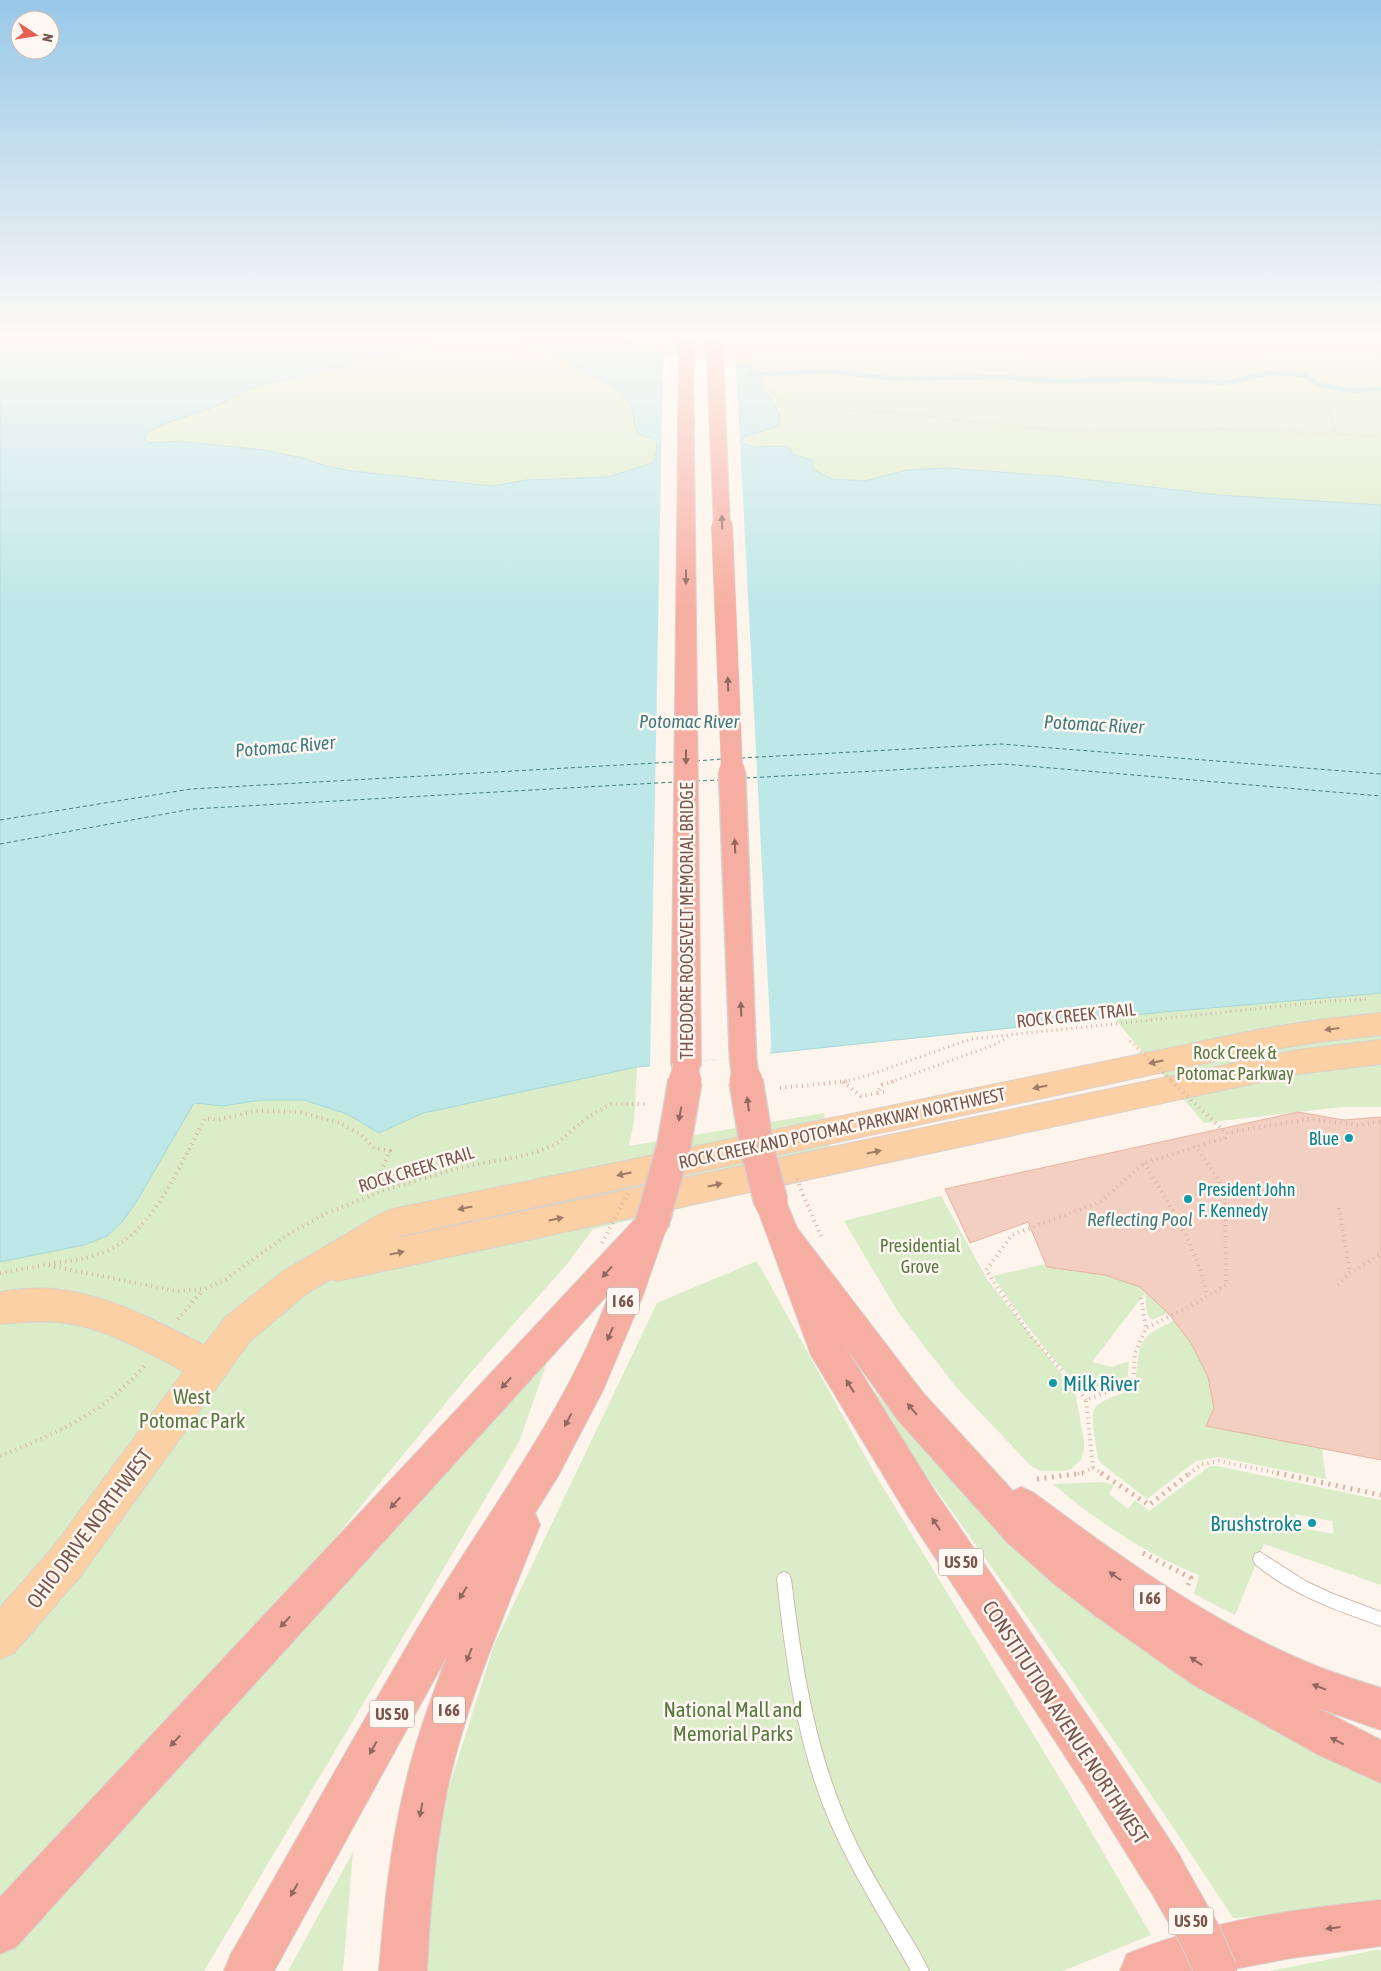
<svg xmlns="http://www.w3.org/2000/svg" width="1381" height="1971" font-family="'Asap Condensed',sans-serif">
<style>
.green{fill:#dbecc8;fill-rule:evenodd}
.water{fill:#bee7e8;stroke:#a5d8d9}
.pier{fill:#fdf4eb}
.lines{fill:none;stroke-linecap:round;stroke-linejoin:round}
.stream{stroke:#a5d8d9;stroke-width:4.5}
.ferry{stroke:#407c7e;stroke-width:1;stroke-dasharray:4 3;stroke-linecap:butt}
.building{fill:#f3cfc2;stroke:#e5b4a3}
.service-casing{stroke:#d0baaf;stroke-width:2}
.primary-casing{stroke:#d9d0cd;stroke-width:2}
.motorway-casing{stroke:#d9d0cd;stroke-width:2}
.path-far3{stroke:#d8b2a5;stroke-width:2;stroke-dasharray:0.5 2.5;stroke-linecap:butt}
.path-far2{stroke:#d8b2a5;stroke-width:3;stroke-dasharray:1 4;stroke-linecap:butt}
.path-far1{stroke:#d8b2a5;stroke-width:4;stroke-dasharray:1 4.5;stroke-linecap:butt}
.path{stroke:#d8b2a5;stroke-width:5;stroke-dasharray:2 5.5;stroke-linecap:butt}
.service{fill:#fff;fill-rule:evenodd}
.primary{fill:#fbd0a4;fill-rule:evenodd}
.motorway{fill:#f7aea2;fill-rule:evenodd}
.motorway-bridge-far4-casing{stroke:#d9d0cd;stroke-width:18;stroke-linecap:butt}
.motorway-bridge-far3-casing{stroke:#d9d0cd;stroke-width:22;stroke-linecap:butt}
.motorway-bridge-far2-casing{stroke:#d9d0cd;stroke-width:29;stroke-linecap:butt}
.motorway-bridge-far1-casing{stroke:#d9d0cd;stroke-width:36;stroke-linecap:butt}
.motorway-bridge-casing{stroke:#d9d0cd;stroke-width:44;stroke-linecap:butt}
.path-bridge-far1{stroke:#d8b2a5;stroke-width:3;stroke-dasharray:1 4;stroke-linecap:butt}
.path-bridge{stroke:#d8b2a5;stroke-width:4;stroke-dasharray:1 4.5;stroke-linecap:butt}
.motorway-bridge-far4{stroke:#f7aea2;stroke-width:16}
.motorway-bridge-far3{stroke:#f7aea2;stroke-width:21}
.motorway-bridge-far2{stroke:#f7aea2;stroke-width:26}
.motorway-bridge-far1{stroke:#f7aea2;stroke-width:33}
.motorway-bridge{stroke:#f7aea2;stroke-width:42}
.oneway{fill:#92685e}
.oneway2{fill:#a07b67}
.culture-dot{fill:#0f9aa8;stroke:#fff8f2;stroke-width:2}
.labels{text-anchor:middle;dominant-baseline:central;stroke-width:5;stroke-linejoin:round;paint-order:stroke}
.shield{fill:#fff8f2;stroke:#a1877e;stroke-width:1}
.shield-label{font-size:16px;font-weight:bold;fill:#79574d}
.street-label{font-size:18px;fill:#79574d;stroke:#fff8f2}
.park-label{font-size:18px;fill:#587941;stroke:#fff8f2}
.culture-label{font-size:18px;fill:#0d838f;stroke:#fff8f2;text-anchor:end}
.water-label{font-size:19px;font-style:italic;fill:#407c7e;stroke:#fff8f2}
.near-culture-label{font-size:21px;fill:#0d838f;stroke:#fff8f2;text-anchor:start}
.near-park-label{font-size:21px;fill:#587941;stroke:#fff8f2}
.near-street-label{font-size:21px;fill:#79574d;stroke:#fff8f2}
</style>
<rect width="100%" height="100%" fill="#fdf4eb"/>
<g class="green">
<path d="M441 333H469L541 346C555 351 564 360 577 368 594 378 620 385 630 404 635 413 636 424 639 433 659 440 659 445 653 463L608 477 527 480 492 486 352 471 326 466 303 458 262 450 179 441 149 443 145 440 146 433 164 424 214 407 255 387 338 367 372 356 395 352 430 342Z"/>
<path d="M609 333H1381V505L1219 495 1065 477 948 468 907 470 865 481 832 479 814 470 811 460 792 454 786 446 754 447 739 443 745 436 762 429 749 366 661 357 641 349Z"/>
<path d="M1381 993V1107H1342L1204 1123 1113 1017 1283 1000Z"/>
<path d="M637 1067 634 1122 629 1146 824 1113 833 1173 593 1229 567 1264 472 1371 310 1568 0 1899V1262L84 1245 135 1204 194 1103 223 1106 261 1100H304L347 1114 379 1133 423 1113Z"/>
<path d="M941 1196 987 1279 1075 1391 1084 1441V1451L1081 1460 1071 1469 1063 1471H1041L1031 1466 956 1387 898 1312 844 1221Z"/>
<path d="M1183 1237 1197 1301 1152 1320 1147 1313 1145 1293 1092 1362 1112 1367 1129 1361 1128 1377C1119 1383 1098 1391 1087 1387 1061 1378 1009 1301 993 1276L1045 1264 1048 1268Z"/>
<path d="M757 1261 875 1474 1070 1795 1151 1935 1063 1971H425L432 1841 494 1645 657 1303Z"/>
<path d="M1174 1321 1181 1330 1198 1321 1381 1381V1460L1322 1449 1326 1479 1218 1457 1196 1461 1147 1499 1101 1463 1098 1459C1097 1448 1089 1416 1095 1408 1101 1399 1127 1392 1138 1388L1135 1385C1140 1346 1135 1337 1174 1321Z"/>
<path d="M829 1340 996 1528 1381 1781V1907L1233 1918C1105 1721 965 1531 829 1340Z"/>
<path d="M554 1342 519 1442 204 1971H0V1950Z"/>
<path d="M1210 1466H1217L1381 1500V1585L1264 1544 1235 1615 1194 1594 1199 1575C1146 1554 1096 1521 1053 1484L1103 1482 1114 1485 1109 1494 1128 1509 1135 1500 1149 1511ZM1295 1514 1332 1521 1334 1534 1296 1527Z"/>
<path d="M353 1852 343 1971H288Z"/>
<path d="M1376 1950H1381V1971H1270Z"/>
</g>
<path class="water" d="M0 333H441L430 342 415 348 372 356 338 367 255 387 214 407 164 424 146 433 145 440 149 443 179 441 262 450 303 458 326 466 352 471 492 486 527 480 608 477 653 463C666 428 642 443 636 430 633 423 634 412 630 404 620 385 594 378 577 368 564 361 555 350 541 346 518 339 493 336 469 333H609L641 349 661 357 752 367 779 413V426L745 436 740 443 754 447 786 446 792 451V454L812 460 814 470 832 479 865 481 907 470 948 468 1065 477 1219 495 1381 505V993L1164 1012 637 1067 423 1113 379 1133 347 1114 304 1100H261L223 1106 194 1103 135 1204 122 1222 107 1236 84 1245 0 1262Z"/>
<path class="pier" d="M663 354 736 362 771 1043 770 1055 685 1062 673 1066 650 1068Z"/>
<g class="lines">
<path class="stream" d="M748 375 827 371 895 379 1000 377 1057 381 1144 379 1225 383 1269 373 1303 375 1320 385 1354 391 1381 389"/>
<g class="ferry">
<path d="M741 758 1001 744 1381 774"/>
<path d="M696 761 722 759"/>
<path d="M746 778 1004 764 1381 796"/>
<path d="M696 781 720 780"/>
<path d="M0 820 191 789 674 762"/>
<path d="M0 844 192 809 675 782"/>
</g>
</g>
<path class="building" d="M1298 1112 1344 1120 1381 1117V1460L1206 1426 1214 1408 1208 1377 1191 1343 1181 1330 1168 1313 1140 1287 1105 1275 1047 1267 1028 1222 970 1243 945 1189Z"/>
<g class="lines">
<g class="service-casing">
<g id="service">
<path d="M1260 1552 1307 1582 1333 1594 1381 1612V1626C1336 1610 1292 1595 1255 1564L1253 1559 1255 1554Z"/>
<path d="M784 1572 789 1574 791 1579C802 1670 816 1759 856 1842 870 1871 887 1898 903 1925 912 1940 922 1955 929 1971H911C883 1921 852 1873 829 1820 797 1744 786 1661 777 1579L779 1574Z"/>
</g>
</g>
<g class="primary-casing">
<path id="primary" d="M1381 1013V1035L1318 1042 1257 1052 400 1236 396 1238 1297 1050 1381 1040V1064L1297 1074 337 1281 331 1279 306 1294 250 1341 82 1574 14 1653 0 1659V1608L54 1546 184 1371C144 1351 103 1326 58 1322 39 1320 19 1322 0 1324V1292C20 1289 41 1287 61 1290 111 1296 160 1323 204 1345L226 1317 282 1272 382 1213 393 1209 1257 1030 1318 1020Z"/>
</g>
<g class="motorway-casing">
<g id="motorway">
<path d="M686 349 691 350 693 353 701 1065 696 1073 686 1077 676 1073 671 1065 679 353 681 350Z"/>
<path d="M771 1188 782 1192 797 1228 924 1394 1013 1491 1021 1487 1034 1493C1120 1557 1210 1622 1309 1663 1332 1673 1357 1680 1381 1688V1730L1318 1708 1381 1740V1783L1317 1754 1192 1684 1097 1617 1053 1583 1007 1542 898 1420 844 1345 934 1490 1114 1755 1180 1856 1187 1872 1180 1888 1164 1895 1148 1888 1084 1785 908 1516 811 1355 755 1202 760 1192Z"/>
<path d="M652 1209 663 1213 668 1223 643 1295 603 1390 558 1476 535 1513 540 1525C506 1611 468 1696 448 1786 435 1847 430 1909 427 1971H379C384 1909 390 1847 405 1786 415 1742 431 1699 447 1656L274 1971H224L231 1954C295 1843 357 1731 422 1621 487 1513 566 1412 610 1292L16 1947 0 1954V1897L641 1213Z"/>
<path d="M1381 1900V1946L1291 1958 1223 1971H1120L1127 1954C1208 1921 1295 1909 1381 1900Z"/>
</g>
</g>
<g class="path-far3">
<path d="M761 333 740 345V352L751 370 780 400 796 409 889 412 1054 430 1096 432 1220 429 1381 436"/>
<path d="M906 333H972"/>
<path d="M1042 333H1065"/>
<path d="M1321 396 1332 418 1331 423 1336 433"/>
</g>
<g class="path-far2">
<path d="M844 1082 869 1075 971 1039 1330 1001 1368 999"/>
<path d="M891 1082 994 1045 1008 1037"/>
</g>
<g class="path-far1">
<path d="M843 1082 861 1096 877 1093"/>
<path d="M780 1088 848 1081"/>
<path d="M884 1092 877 1093 882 1085 895 1081"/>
<path d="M1144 1163C1170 1206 1197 1246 1207 1296"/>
<path d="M803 1195 822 1238"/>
<path d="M1339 1208 1350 1273"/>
<path d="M49 1264C69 1261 90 1259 109 1250 156 1227 182 1161 205 1118L217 1120 256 1111 299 1112 340 1123 360 1134 374 1148 390 1151 379 1176 385 1190"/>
<path d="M0 1273 46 1265 176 1291 204 1289 226 1279 287 1235 327 1213 385 1190 459 1168 531 1154 555 1145 588 1117 611 1104H645"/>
<path d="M1338 1285 1350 1273 1381 1254"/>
<path d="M1141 1298 1146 1328"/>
<path d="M178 1319 203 1290"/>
<path d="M1086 1400 1075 1385 1030 1335 986 1270 1012 1235 1100 1202 1144 1163 1225 1138 1226 1133 1310 1119 1359 1125 1381 1122"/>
<path d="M0 1456C57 1433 105 1413 145 1365"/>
<path d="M1093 1468 1103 1474"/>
<path d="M1078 1474 1093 1468 1086 1400 1133 1382 1135 1353 1146 1328 1196 1303 1226 1285 1225 1204 1219 1180 1195 1146"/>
<path d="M1189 1474 1202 1464 1219 1461 1283 1474"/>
</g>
<g class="path">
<path d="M1101 1473 1149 1505 1190 1473"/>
<path d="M1277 1473 1381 1495"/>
<path d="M1037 1479 1083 1473"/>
<path d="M1143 1553 1191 1578 1188 1585"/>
</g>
<use href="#service" class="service"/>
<use href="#primary" class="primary"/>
<use href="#motorway" class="motorway"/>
<g class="motorway-bridge-far4-casing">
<g id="motorway-bridge-far4">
<path d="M682 333 686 353"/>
<path d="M714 333 722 527"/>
</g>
</g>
<g class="motorway-bridge-far3-casing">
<path id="motorway-bridge-far3" d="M722 526 732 772"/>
</g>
<g class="motorway-bridge-far2-casing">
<g id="motorway-bridge-far2">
<path d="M732 771 743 1058 746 1082"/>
<path d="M684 1082 686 1065"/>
</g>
</g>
<g class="motorway-bridge-far1-casing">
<g id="motorway-bridge-far1">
<path d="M746 1081 757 1148 771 1202"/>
<path d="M652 1223 674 1145 685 1081"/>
</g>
</g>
<g class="motorway-bridge-casing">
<path id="motorway-bridge" d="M1164 1872 1201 1937 1216 1971"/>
</g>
<path class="path-bridge-far1" d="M1130 1041 1173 1082"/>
<g class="path-bridge">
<path d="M1171 1081 1226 1133"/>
<path d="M797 1179 803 1195"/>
<path d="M602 1243 629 1191"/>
</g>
<use href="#motorway-bridge-far4" class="motorway-bridge-far4"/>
<use href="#motorway-bridge-far3" class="motorway-bridge-far3"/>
<use href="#motorway-bridge-far2" class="motorway-bridge-far2"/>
<use href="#motorway-bridge-far1" class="motorway-bridge-far1"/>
<use href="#motorway-bridge" class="motorway-bridge"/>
</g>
<defs><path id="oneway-solid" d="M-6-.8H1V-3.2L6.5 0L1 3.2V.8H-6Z" transform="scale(1.25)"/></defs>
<g class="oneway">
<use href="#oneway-solid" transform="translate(722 522) rotate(-92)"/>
<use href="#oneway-solid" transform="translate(686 577) rotate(90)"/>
<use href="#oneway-solid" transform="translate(728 684) rotate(-92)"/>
<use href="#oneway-solid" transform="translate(686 757) rotate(90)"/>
<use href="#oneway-solid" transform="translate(735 846) rotate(-92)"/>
<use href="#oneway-solid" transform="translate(741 1009) rotate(-92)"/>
<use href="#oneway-solid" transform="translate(748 1104) rotate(-97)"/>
<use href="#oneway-solid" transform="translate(680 1114) rotate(100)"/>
<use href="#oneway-solid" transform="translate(607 1272) rotate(132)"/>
<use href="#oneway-solid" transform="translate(610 1334) rotate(113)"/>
<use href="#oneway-solid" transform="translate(506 1383) rotate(133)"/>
<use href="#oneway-solid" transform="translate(850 1386) rotate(-122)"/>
<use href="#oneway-solid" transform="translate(912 1409) rotate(-130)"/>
<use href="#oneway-solid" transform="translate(568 1420) rotate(118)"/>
<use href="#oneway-solid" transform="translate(395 1503) rotate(133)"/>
<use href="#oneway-solid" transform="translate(936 1524) rotate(-124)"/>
<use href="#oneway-solid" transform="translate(1115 1576) rotate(-145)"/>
<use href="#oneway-solid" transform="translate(463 1593) rotate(122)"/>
<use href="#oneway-solid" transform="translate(285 1622) rotate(133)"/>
<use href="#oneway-solid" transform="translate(469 1655) rotate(112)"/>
<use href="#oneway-solid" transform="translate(1196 1661) rotate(-146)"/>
<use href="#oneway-solid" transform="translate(1319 1687) rotate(-159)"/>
<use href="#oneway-solid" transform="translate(175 1741) rotate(133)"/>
<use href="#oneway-solid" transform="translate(1337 1741) rotate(-153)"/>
<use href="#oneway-solid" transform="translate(373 1748) rotate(119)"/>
<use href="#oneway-solid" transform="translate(421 1810) rotate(101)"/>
<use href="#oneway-solid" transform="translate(294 1890) rotate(119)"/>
<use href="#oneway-solid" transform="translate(1333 1928) rotate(173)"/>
</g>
<g class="oneway2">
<use href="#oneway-solid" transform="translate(1332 1029) rotate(173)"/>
<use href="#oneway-solid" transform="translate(1156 1062) rotate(168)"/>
<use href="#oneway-solid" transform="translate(1040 1087) rotate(168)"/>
<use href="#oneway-solid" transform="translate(874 1152) rotate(-12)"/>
<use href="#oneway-solid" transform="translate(624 1174) rotate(168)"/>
<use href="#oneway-solid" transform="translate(715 1185) rotate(-12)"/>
<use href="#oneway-solid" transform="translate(465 1208) rotate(168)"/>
<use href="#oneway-solid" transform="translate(556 1219) rotate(-12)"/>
<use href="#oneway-solid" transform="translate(397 1253) rotate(-12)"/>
</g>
<linearGradient id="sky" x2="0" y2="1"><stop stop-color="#97c8e8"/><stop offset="0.55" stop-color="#fefaf6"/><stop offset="1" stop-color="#fefaf6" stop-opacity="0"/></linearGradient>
<rect width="1381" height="609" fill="url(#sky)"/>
<g class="culture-dot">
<circle cx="1349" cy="1138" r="5"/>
<circle cx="1188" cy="1199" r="5"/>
<circle cx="1053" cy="1383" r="5"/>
<circle cx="1312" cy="1523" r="5"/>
</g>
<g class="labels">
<g class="shield">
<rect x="607" y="1287.5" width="32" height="27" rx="4"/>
<rect x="938.5" y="1548.5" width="45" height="27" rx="4"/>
<rect x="1134" y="1584.5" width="32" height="27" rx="4"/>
<rect x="433" y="1696.5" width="32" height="27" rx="4"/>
<rect x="369.5" y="1700.5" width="45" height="27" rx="4"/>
<rect x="1168.5" y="1907.5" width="45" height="27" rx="4"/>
</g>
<g class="shield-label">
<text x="623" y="1301">I 66</text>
<text x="961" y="1562">US 50</text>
<text x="1150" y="1598">I 66</text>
<text x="449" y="1710">I 66</text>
<text x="392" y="1714">US 50</text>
<text x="1191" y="1921">US 50</text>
</g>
<g class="street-label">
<text transform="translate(686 921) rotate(-90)">THEODORE ROOSEVELT MEMORIAL BRIDGE</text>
<text transform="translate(1076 1015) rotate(-6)">ROCK CREEK TRAIL</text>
<text transform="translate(842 1128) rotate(-12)">ROCK CREEK AND POTOMAC PARKWAY NORTHWEST</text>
<text transform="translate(416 1169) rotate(-17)">ROCK CREEK TRAIL</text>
</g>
<g class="park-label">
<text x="1235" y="1052">Rock Creek &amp;<tspan x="1235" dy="21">Potomac Parkway</tspan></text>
<text x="920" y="1245">Presidential<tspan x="920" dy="21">Grove</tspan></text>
</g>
<g class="culture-label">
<text x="1339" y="1138">Blue</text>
<text x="1198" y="1189" text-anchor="start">President John<tspan x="1198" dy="21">F. Kennedy</tspan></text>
</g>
<g class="water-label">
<text x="689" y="721">Potomac River</text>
<text transform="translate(1094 724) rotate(3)">Potomac River</text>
<text transform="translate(285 746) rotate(-5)">Potomac River</text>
<text x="1140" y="1219">Reflecting Pool</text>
</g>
<g class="near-culture-label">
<text x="1063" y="1383">Milk River</text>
<text x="1302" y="1523" text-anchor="end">Brushstroke</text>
</g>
<g class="near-park-label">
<text x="192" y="1396">West<tspan x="192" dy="24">Potomac Park</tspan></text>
<text x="733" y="1709">National Mall and<tspan x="733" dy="24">Memorial Parks</tspan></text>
</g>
<g class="near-street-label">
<text transform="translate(89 1528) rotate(-53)">OHIO DRIVE NORTHWEST</text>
<text transform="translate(1066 1722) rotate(57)">CONSTITUTION AVENUE NORTHWEST</text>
</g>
</g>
<g transform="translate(35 35) rotate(102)"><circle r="24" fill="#fff8f2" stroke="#c9b8b0"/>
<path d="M0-4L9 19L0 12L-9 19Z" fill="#e65f51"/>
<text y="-8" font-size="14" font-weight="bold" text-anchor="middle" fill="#79574d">N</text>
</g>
</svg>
